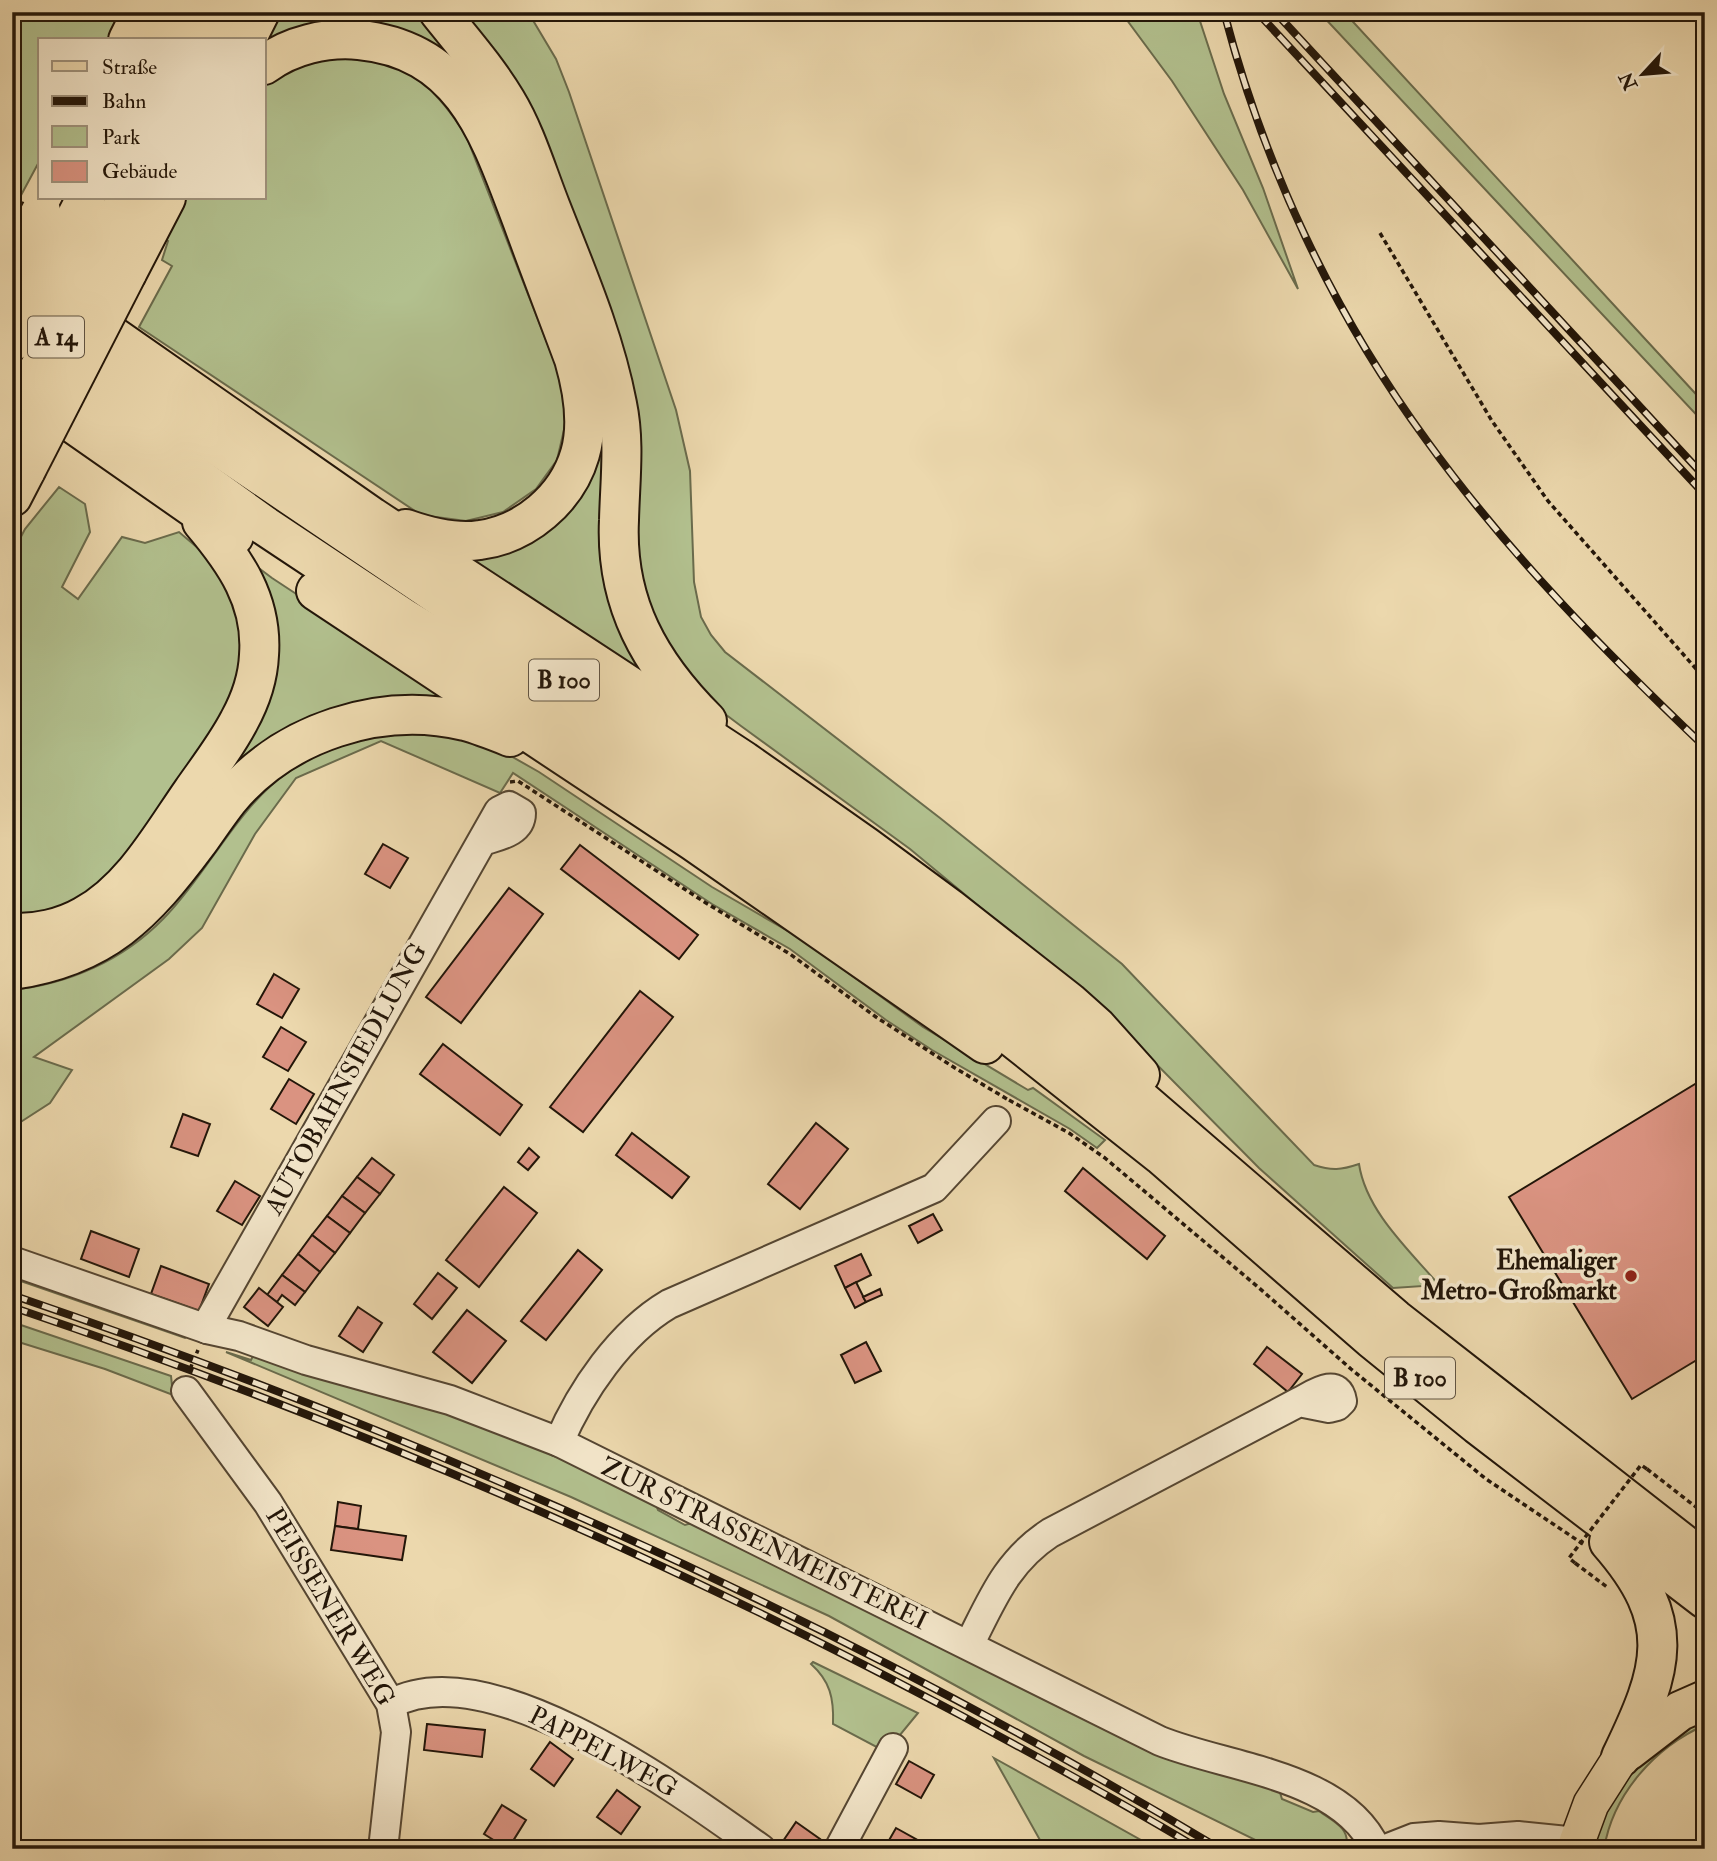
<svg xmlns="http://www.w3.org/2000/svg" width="1717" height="1861" font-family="'IM FELL Double Pica',serif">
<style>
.green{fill:#b2c08e;stroke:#6a6b4c;stroke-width:2}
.building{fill:#da9381;stroke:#231609;stroke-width:2}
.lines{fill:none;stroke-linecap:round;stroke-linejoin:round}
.minor-casing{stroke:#554632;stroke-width:32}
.major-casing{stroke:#231609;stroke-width:38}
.highway-casing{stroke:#231609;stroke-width:42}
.path{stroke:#231609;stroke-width:3.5;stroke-dasharray:5 3.5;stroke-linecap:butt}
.minor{stroke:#f3e6ca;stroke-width:28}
.major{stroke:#ecd8ad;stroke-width:35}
.highway{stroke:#ecd8ad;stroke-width:38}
.rail-casing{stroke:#231609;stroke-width:8}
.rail{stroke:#f3e6ca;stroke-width:5;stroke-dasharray:16;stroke-linecap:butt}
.highway-bridge-casing{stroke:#231609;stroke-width:42;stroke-linecap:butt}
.path-bridge{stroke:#231609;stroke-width:3.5;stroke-dasharray:5 3.5;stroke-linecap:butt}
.highway-bridge{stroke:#ecd8ad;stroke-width:38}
.poi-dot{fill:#8f2418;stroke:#f3e6ca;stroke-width:2.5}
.labels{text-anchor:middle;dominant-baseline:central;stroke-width:7;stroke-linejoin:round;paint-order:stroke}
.shield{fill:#f3e6ca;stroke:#615443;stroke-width:2}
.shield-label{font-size:24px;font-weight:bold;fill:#231609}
.street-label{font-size:26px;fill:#231609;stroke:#f3e6ca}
.poi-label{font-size:26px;font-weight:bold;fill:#231609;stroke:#f3e6ca;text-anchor:end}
</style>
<rect width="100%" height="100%" fill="#ecd8ad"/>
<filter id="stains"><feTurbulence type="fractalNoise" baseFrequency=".00286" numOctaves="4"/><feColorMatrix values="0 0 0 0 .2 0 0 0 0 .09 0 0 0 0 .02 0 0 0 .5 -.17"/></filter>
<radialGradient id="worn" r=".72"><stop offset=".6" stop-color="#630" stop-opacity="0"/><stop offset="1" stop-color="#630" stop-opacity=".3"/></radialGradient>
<g class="green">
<path d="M12 12H125L111 40H40V160L12 212Z"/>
<path d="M273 12H421L474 75 585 334 664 691 434 548 574 482 567 323 422 49 264 56Z"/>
<path d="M452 12H528L556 59 569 92 676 410 690 471 694 582 701 617 711 635 725 652 940 818 1122 964 1314 1165C1332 1171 1341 1170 1359 1164 1366 1211 1409 1250 1439 1285L1393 1288 1259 1168 1098 1005 910 849 741 726 705 699 686 680 637 584 632 446Z"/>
<path d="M1121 12H1197L1224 94 1263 188 1298 289 1243 190 1172 81Z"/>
<path d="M1319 12H1344L1705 404V424Z"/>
<path d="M391 53C422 81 446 101 467 138L558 371 567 417 557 460 536 489 503 512 466 521 421 515 139 327 172 266 162 260 168 241 162 238 182 198H264V74L293 57Z"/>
<path d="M59 487 85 504 90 532 62 587 78 599 122 537 145 543 179 532 212 560 231 589 243 628 240 671 229 705 121 863 97 888 54 913 12 918V554L25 529Z"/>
<path d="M244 557 272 578 468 707 424 703 215 799 62 934 242 731Z"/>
<path d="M422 732 462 737 502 751 539 772 712 887 800 938 923 1027 1028 1090 1033 1088 1105 1140 1097 1148 1070 1129 932 1050 886 1020 790 949 712 904 513 773 500 793 381 741 296 778 255 834 202 928 169 959 34 1057 72 1070 50 1103 16 1125 12 1124V990C69 984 123 960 163 919 183 899 199 875 216 852 236 824 258 793 287 773 328 744 372 734 422 732Z"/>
<path d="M12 1265 189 1335 185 1338 12 1278Z"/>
<path d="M12 1322 171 1376 173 1395 105 1369 12 1340Z"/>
<path d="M226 1352 251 1360 255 1352 482 1421 654 1499 658 1510 685 1525 699 1521 1278 1786 1282 1799 1313 1812 1319 1811C1332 1821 1351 1828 1346 1847L1274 1849 1084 1756 829 1616 571 1497Z"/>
<path d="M813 1662 918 1713 886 1752 833 1724C834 1698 830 1681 811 1664Z"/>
<path d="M1705 1706V1725C1655 1747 1613 1794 1604 1849H1588L1623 1775Z"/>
<path d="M994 1758 1157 1849H1045Z"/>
</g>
<g class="building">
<path d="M383 844 408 858 390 888 365 874Z"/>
<path d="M580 845 698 935 679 959 561 869Z"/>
<path d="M509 888 543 914 461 1023 426 997Z"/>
<path d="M274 974 299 989 282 1018 257 1004Z"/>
<path d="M640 991 673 1017 583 1132 550 1107Z"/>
<path d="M281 1027 306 1042 288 1071 263 1057Z"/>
<path d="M443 1044 522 1105 500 1135 420 1074Z"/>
<path d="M1705 1078V1355L1632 1399 1509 1197Z"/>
<path d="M289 1079 314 1094 296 1124 271 1109Z"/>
<path d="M183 1114 210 1124 198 1156 171 1147Z"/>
<path d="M816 1123 848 1149 800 1209 768 1184Z"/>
<path d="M632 1133 689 1177 672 1198 616 1155Z"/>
<path d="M529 1148 539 1157 528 1170 518 1162Z"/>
<path d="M372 1158 394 1175 380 1194 357 1177Z"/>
<path d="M1083 1168 1165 1236 1147 1259 1065 1191Z"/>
<path d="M357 1177 380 1194 365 1213 342 1196Z"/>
<path d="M235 1181 260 1196 242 1225 217 1211Z"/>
<path d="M504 1187 537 1213 479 1287 446 1260Z"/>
<path d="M342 1196 365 1213 350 1233 327 1216Z"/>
<path d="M933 1214 942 1230 918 1243 909 1226Z"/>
<path d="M327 1216 350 1233 335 1253 312 1235Z"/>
<path d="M91 1231 139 1249 129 1277 81 1259Z"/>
<path d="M312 1235 335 1253 320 1272 298 1254Z"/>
<path d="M578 1250 602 1270 546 1340 521 1321Z"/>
<path d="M298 1254 320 1272 305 1292 282 1275Z"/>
<path d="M861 1254 871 1275 845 1288 835 1266Z"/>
<path d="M161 1266 209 1284 199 1311 151 1294Z"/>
<path d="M438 1273 457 1288 432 1319 414 1304Z"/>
<path d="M282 1275 305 1292 295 1305 282 1295 277 1302 267 1295Z"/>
<path d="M856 1282 866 1302 855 1308 845 1288Z"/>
<path d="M259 1288 283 1307 268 1326 244 1307Z"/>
<path d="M880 1289 882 1295 866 1302 863 1297Z"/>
<path d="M358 1307 382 1323 363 1352 339 1336Z"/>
<path d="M467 1310 506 1341 472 1383 433 1352Z"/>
<path d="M866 1342 881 1371 855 1383 841 1355Z"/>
<path d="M1267 1347 1302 1374 1288 1392 1254 1364Z"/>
<path d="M338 1502 361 1506 358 1529 335 1526Z"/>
<path d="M335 1526 406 1536 402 1560 331 1550Z"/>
<path d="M427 1724 485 1730 482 1757 424 1750Z"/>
<path d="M550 1742 573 1759 554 1786 531 1769Z"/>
<path d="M909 1761 934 1775 921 1798 896 1784Z"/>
<path d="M617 1790 640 1807 621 1834 597 1817Z"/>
<path d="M502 1805 526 1820 508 1849 484 1834Z"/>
<path d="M796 1822 820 1839 812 1849H787L781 1844Z"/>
<path d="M896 1828 921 1842 917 1849H884Z"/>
<path d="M921 1842 933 1849H917Z"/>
</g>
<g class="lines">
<g class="minor-casing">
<g id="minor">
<path d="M12 1261 207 1329 239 1336 306 1360 450 1400 559 1442 1160 1741C1227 1768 1343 1775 1376 1849"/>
<path d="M207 1329 211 1318 499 811 509 806 521 813C521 833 497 836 482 841"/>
<path d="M186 1391 268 1503 391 1704 396 1732 383 1849"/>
<path d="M559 1442C581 1391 620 1333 669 1304L934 1188 996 1121"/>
<path d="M969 1645C992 1600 1006 1562 1050 1533L1299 1402C1313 1395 1338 1376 1342 1401L1337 1406 1329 1408 1299 1402"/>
<path d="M391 1704C489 1650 682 1793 761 1849"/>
<path d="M839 1849 893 1748"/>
<path d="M1386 1849 1414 1838 1439 1836 1479 1839 1518 1836 1577 1842 1576 1849"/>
</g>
</g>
<g class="major-casing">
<path id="major" d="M1577 1842 1591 1804 1621 1757"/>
</g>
<g class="highway-casing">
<g id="highway">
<path d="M439 12C462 41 487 69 506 101 526 134 537 173 551 208 576 272 604 336 617 404 625 442 620 480 619 520 615 603 650 664 707 721"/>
<path d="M128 40 142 12"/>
<path d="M168 40 182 12"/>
<path d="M208 40 222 12"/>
<path d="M246 40 260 12"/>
<path d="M264 65C291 45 326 37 359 40 464 50 490 136 522 220 539 267 557 313 574 359 583 390 589 423 580 454 567 499 525 534 480 540 455 544 429 537 406 529"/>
<path d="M69 231 86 198"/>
<path d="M99 252 127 198"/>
<path d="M127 273 166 198"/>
<path d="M74 309 372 517 744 761 865 846 949 908 1069 1002 1097 1027 1140 1075"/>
<path d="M59 336 114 376 843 869 1009 994 1112 1075 1395 1319 1705 1561"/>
<path d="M44 367 265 526 405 619 555 710 730 828 907 954 1161 1155 1372 1339 1478 1425 1705 1599"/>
<path d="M28 392 234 536"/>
<path d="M12 497 26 470"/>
<path d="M316 591 693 841 985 1044"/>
<path d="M12 933C36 934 63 928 84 916 132 890 162 835 192 792 208 769 226 746 239 721 250 701 258 678 259 655 263 601 235 561 202 522"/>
<path d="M12 970C104 957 145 913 198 842 208 828 218 813 229 799 285 732 380 701 465 721 480 725 495 731 510 737"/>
<path d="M1609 1542C1679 1622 1664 1668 1621 1757"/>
<path d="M1628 1751 1680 1711 1705 1700"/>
</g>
</g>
<g class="path">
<path d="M1380 233 1492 421 1548 501 1705 679"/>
<path d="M510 782 518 781 706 903 790 954 876 1017 955 1068 1007 1099"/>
<path d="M1009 1100 1069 1133 1105 1158 1258 1287 1351 1369 1486 1479 1583 1544"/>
<path d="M190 1369 198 1350"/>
<path d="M1647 1469 1705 1514"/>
<path d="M1575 1563 1607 1587"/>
</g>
<use href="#minor" class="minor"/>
<use href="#major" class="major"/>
<use href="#highway" class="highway"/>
<g class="rail-casing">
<g id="rail">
<path d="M1224 12C1264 166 1333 313 1427 441 1508 553 1605 652 1705 747"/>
<path d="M1257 12 1705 495"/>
<path d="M1275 12 1705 477"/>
<path d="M12 1295C432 1438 839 1620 1220 1849"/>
<path d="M12 1307C340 1418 659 1554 964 1717 1043 1760 1122 1802 1199 1849"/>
</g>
</g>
<use href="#rail" class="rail"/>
<g class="highway-bridge-casing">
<g id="highway-bridge">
<path d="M12 266 41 211"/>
<path d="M12 342 69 231"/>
<path d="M12 421 99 252"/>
<path d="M26 470 127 273"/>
</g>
</g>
<path class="path-bridge" d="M1575 1563 1569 1558 1641 1465 1647 1469"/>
<use href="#highway-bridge" class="highway-bridge"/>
</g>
<circle class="poi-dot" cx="1631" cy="1276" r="7"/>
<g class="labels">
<g class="shield">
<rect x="28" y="316.5" width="56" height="41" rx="5"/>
<rect x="529" y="659.5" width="70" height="41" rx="5"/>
<rect x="1385" y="1357.5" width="70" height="41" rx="5"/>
</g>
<g class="shield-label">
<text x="56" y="337">A 14</text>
<text x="564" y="680">B 100</text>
<text x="1420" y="1378">B 100</text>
</g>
<g class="street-label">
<text transform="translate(346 1079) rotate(-61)">AUTOBAHNSIEDLUNG</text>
<text transform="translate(764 1544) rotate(26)">ZUR STRASSENMEISTEREI</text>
<text transform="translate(330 1607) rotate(59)">PEISSENER WEG</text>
<text transform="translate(603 1752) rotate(28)">PAPPELWEG</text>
</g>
<g class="poi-label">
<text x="1617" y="1261">Ehemaliger<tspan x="1617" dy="30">Metro-Großmarkt</tspan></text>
</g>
</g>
<rect width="1717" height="1861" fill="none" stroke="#ecd8ad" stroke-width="42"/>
<rect x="14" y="14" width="1689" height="1833" fill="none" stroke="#231609" stroke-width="3.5"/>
<rect x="21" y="21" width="1675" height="1819" fill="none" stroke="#231609" stroke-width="2"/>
<rect x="38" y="38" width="228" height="161" fill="#f3e6ca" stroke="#a0937d" stroke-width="2"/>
<rect x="52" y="61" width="35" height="10" fill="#ecd8ad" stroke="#a0937d" stroke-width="2"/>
<text x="102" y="74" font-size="21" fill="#231609">Straße</text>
<rect x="52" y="96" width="35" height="10" fill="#231609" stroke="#a0937d" stroke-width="2"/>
<text x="102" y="108" font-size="21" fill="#231609">Bahn</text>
<rect x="52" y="126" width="35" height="21" fill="#b2c08e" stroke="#a0937d" stroke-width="2"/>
<text x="102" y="144" font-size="21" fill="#231609">Park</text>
<rect x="52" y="161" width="35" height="21" fill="#da9381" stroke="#a0937d" stroke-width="2"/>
<text x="102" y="178" font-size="21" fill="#231609">Gebäude</text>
<g transform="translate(1643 74) rotate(244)" stroke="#f3e6ca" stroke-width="5" paint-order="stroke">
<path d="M0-5L12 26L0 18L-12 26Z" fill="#231609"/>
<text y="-10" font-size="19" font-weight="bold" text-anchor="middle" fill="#231609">N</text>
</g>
<rect width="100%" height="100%" filter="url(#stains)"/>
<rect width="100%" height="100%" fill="url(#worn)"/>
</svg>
